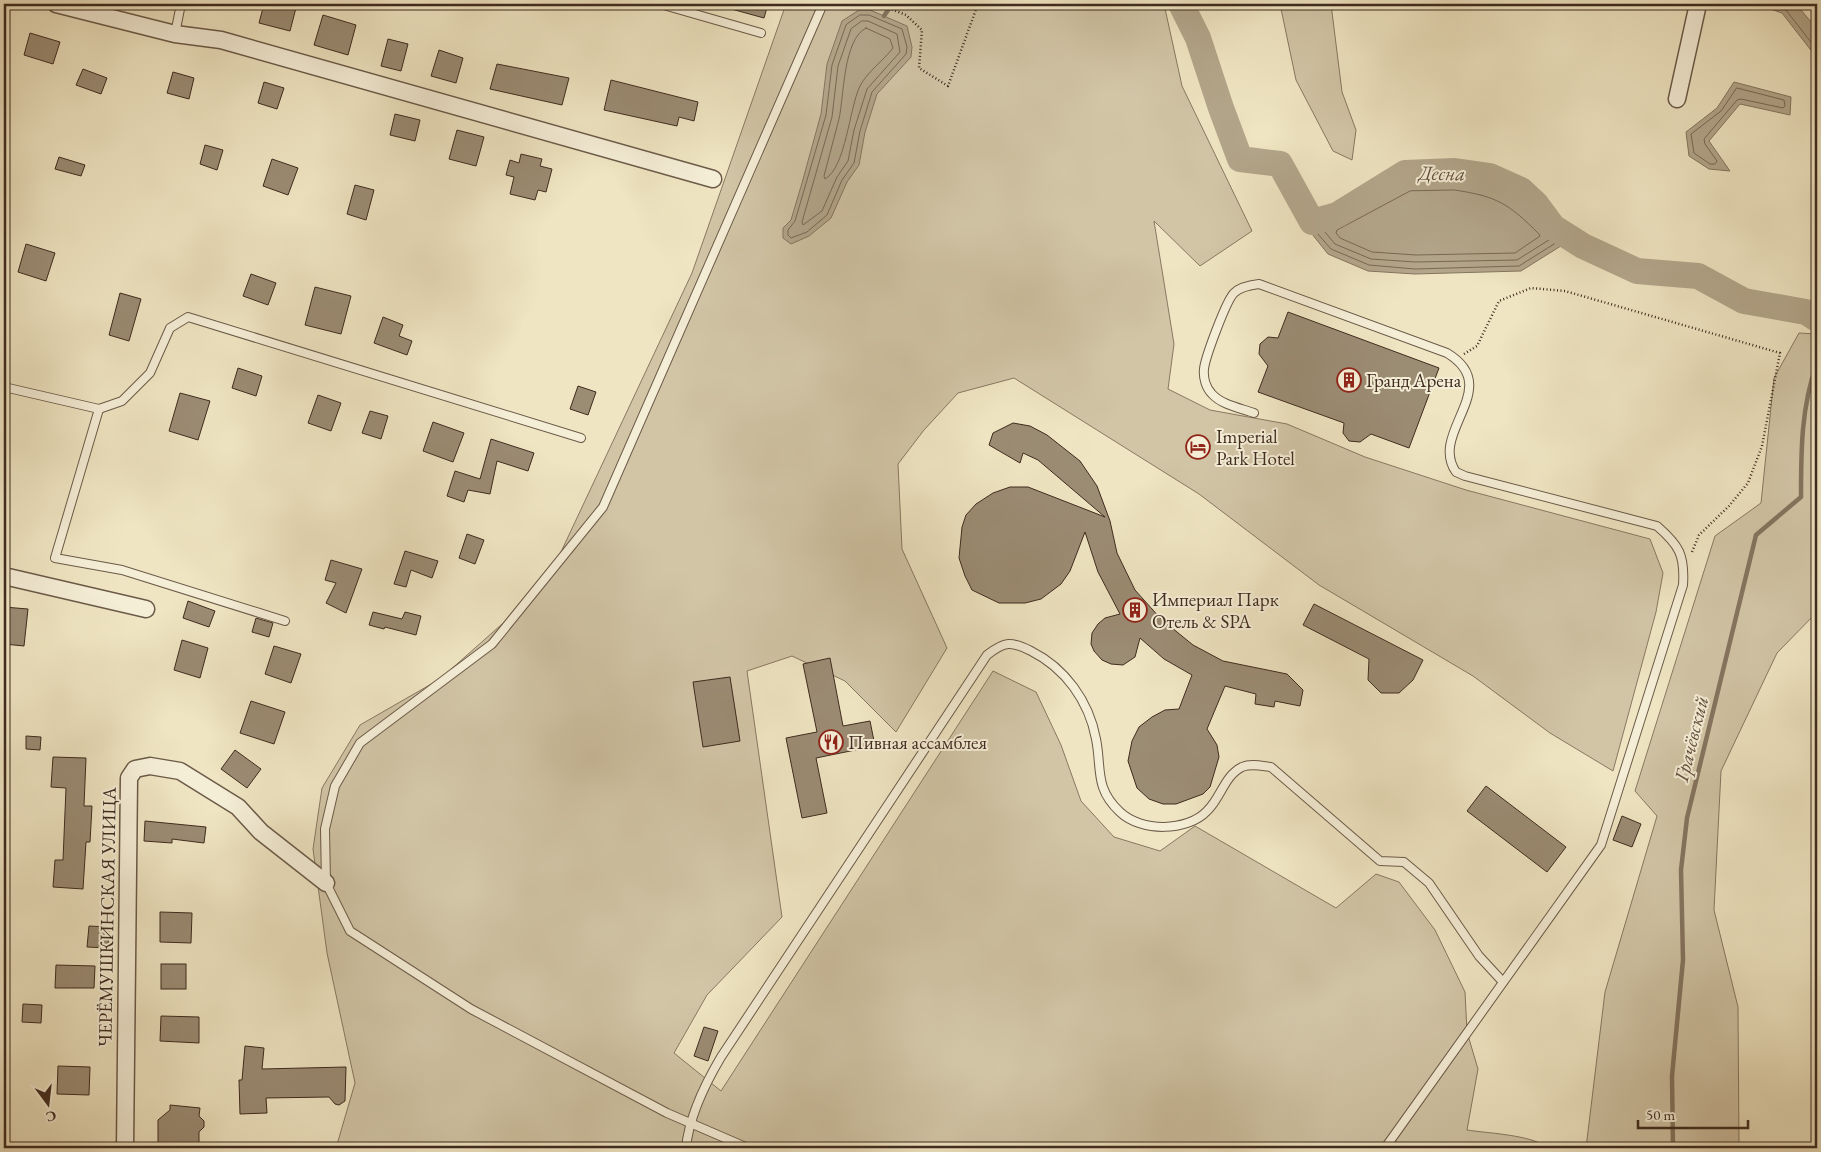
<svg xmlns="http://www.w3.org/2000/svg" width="1821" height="1152" font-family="'EB Garamond',serif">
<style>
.green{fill:#d1c5a6;stroke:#887862}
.water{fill:#b3a68b;stroke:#857560}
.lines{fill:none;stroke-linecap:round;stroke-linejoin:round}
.shore{stroke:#796855;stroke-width:1}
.stream{stroke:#857560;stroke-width:4.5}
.river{stroke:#b3a68b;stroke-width:26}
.building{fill:#9b8c74;stroke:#3f2b1f}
.service-casing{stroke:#6b5a48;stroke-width:10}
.minor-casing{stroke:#6b5a48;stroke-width:19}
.path{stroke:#3f2b1f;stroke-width:2.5;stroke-dasharray:1 2.5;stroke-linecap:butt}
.service{stroke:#f5eed7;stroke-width:8}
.minor{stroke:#f5eed7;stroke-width:16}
.labels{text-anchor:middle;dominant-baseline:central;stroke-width:4;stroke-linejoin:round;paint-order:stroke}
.poi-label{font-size:19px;fill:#3f2b1f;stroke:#f5eed7;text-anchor:start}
.street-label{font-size:19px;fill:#3f2b1f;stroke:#f5eed7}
.water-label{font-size:20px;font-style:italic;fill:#62503f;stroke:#f5eed7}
</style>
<rect width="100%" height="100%" fill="#efe5c2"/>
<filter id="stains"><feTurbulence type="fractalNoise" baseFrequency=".004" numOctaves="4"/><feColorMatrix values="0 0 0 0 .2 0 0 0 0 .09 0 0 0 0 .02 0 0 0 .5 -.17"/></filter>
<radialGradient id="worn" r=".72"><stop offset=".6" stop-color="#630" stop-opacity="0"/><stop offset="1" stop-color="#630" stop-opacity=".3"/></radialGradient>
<g class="green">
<path d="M786 4H1164L1182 86 1252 231 1200 266 1154 221 1174 344 1168 389 1210 410 1287 424 1365 457 1466 490 1650 539 1663 573 1656 612 1613 771 1550 733 1473 676 1319 585 1199 494 1014 378 958 393 924 430 898 464 902 549 947 648 896 732 845 681 792 656 747 671 782 917 707 995 674 1053 721 1091 993 671 1036 692 1061 745 1081 801 1114 837 1160 851 1195 826 1336 908 1376 874 1399 882 1435 930 1465 992 1467 1032 1478 1069 1467 1130C1485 1133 1535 1135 1547 1148H336L355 1083 327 953 313 849 322 788 360 725 440 679 545 586 692 273Z"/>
<path d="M1280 4H1331L1342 92 1356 130 1352 160 1333 151 1296 80Z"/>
<path d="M1799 333 1817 334V612L1777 653 1721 771 1714 910 1738 1007 1739 1148H1586L1605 992 1657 816 1635 791 1715 536 1761 503 1774 378Z"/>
</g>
<g class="water">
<path d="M1756 4H1796L1817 29V58L1782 13Z"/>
<path d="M859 10H870L907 26 912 47 911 57 877 94 865 132 859 165 847 182 831 218 809 236 791 244 783 238V228L791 220 802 183 821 114 827 64 842 21Z"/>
<path d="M1734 82 1791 97 1790 115 1740 104 1709 141 1730 171 1709 169 1689 156 1686 132 1717 108Z"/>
<path d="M1455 171 1490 176 1521 190 1572 239 1521 271 1415 274 1368 271 1328 254 1312 234V222L1405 173Z"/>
</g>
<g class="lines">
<g class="shore">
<path d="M1770 4 1786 10 1817 50"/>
<path d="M860 15H869L902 29 907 47 906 54 872 92 860 131 854 163 842 180 827 215 807 232 791 238 788 235V230L795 221 826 115 832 65 846 25Z"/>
<path d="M862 21H868L897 34 900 52 867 89 854 130 848 161 837 177 822 211 803 225 802 222 832 117 838 66 851 29Z"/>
<path d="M866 28 890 39 893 48C883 61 867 72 860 86 849 109 846 167 825 179L824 176C829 157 834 138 839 119 844 97 843 39 866 28Z"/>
<path d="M1737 88 1784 100 1785 106 1783 108 1741 99 1737 100 1704 139 1705 144 1717 161 1715 164H1710L1694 153 1691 134 1721 111Z"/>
<path d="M1455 176 1489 181 1518 194 1561 236 1562 239 1519 266 1415 269 1369 265 1331 249 1317 233 1318 225 1406 178Z"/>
<path d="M1455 183 1487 187 1514 200 1551 235 1552 238 1517 260 1415 262 1371 259 1335 244 1324 231 1325 228 1408 184Z"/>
<path d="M1454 190C1497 196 1509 204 1539 234L1540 236 1515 253 1416 255 1372 252 1340 238 1336 233 1337 230 1410 191Z"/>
</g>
<g class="stream">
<path d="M884 16 892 4"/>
<path d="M1673 1148 1672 1076 1683 960 1681 870 1687 818 1756 535 1801 497C1801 451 1801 407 1817 363"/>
</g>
<path class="river" d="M1181 4 1198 38 1221 108 1240 159 1280 164 1312 222 1337 215 1405 173 1455 171 1490 176 1521 190 1536 204 1553 227 1583 246 1637 271 1698 276 1744 301 1806 312 1817 319"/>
</g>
<g class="building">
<path d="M264 4H297L290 31 259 23Z"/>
<path d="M725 4H768L764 18 724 7Z"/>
<path d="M323 15 356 25 348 55 314 45Z"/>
<path d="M30 33 60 42 53 64 24 55Z"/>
<path d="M388 39 408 44 401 71 381 66Z"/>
<path d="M439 50 463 58 456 83 431 76Z"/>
<path d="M497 64 569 78 562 105 490 89Z"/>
<path d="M83 69 107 78 101 94 76 85Z"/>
<path d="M173 72 194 78 189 99 167 93Z"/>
<path d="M611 80 698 102 694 121 679 117 677 126 604 110Z"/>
<path d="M264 82 284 88 277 109 258 103Z"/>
<path d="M395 114 420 120 415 141 390 135Z"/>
<path d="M457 130 484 137 476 166 449 159Z"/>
<path d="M205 145 223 150 217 170 200 164Z"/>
<path d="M521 154 542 159 540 166 552 169 546 192 538 190 535 200 510 194 514 177 506 175 510 160 519 163Z"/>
<path d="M59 157 85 165 81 176 55 169Z"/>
<path d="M272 159 298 168 288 195 263 186Z"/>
<path d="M355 185 374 190 366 220 347 214Z"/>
<path d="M26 244 55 253 46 281 18 272Z"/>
<path d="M251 274 276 283 268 305 243 296Z"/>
<path d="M315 287 351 296 341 334 305 325Z"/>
<path d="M120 293 141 299 129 341 109 335Z"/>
<path d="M1288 312 1439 368 1409 448 1371 434 1360 442 1349 441 1343 433 1344 423 1258 392 1268 366 1259 354 1260 344 1268 337 1278 338Z"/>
<path d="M383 317 403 325 399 336 412 341 407 355 374 343Z"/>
<path d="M238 368 262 376 256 396 232 388Z"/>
<path d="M578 386 596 392 588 415 570 409Z"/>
<path d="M180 393 210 401 198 440 169 431Z"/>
<path d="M318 395 341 403 331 431 308 423Z"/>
<path d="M370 411 388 416 381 439 362 433Z"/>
<path d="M433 422 464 433 453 462 423 451Z"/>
<path d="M1013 423 1030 426 1047 435 1080 461 1097 486 1110 521 1117 553 1135 590 1161 619 1193 645 1223 661 1287 674 1303 690 1300 706 1275 701 1274 707 1255 704 1256 694 1225 686 1207 729 1217 745 1219 757 1210 787 1203 794 1176 804H1163L1149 799 1137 788 1128 761 1132 741 1139 727 1152 717 1165 710 1179 709 1192 675 1164 659 1140 638 1135 657 1123 665 1111 664 1102 660 1094 651 1091 644 1092 633 1098 624 1105 618 1120 614 1098 572 1085 532 1070 571 1061 584 1041 599 1025 603H999L972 590 965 576 959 558 962 527 966 515 976 504 993 493 1010 487H1028L1105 517 1038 460 1023 453 1020 463 989 445 993 433Z"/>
<path d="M491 439 534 453 528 471 497 461 490 494 468 490 464 502 447 496 455 471 480 479Z"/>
<path d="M467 534 484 540 475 564 459 558Z"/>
<path d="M405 551 438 561 432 578 411 570 406 587 394 584Z"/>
<path d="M331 560 362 569 346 613 326 603 336 583 325 580Z"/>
<path d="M188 601 215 611 209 627 183 618Z"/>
<path d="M1314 604 1423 660 1413 680 1399 693H1381L1368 680 1369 659 1303 625Z"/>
<path d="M4 607 28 609 24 646 4 644Z"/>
<path d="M373 612 402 619 405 612 421 616 416 635 385 627 384 629 369 625Z"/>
<path d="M256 618 273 623 269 637 252 632Z"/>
<path d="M182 640 208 648 200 678 174 670Z"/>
<path d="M274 646 301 654 291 683 265 674Z"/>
<path d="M830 658 843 726 870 721 875 746 816 758 827 813 802 818 786 738 817 732 803 664Z"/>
<path d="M730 677 740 741 703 747 693 682Z"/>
<path d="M251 701 285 712 274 744 240 733Z"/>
<path d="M26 736 41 737 40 750 26 749Z"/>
<path d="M235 750 261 769 247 788 221 769Z"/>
<path d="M53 757 86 758 84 806H92L90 842H86L83 889 53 887 55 860H63L66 788 51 787Z"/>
<path d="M1486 786 1566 847 1547 872 1467 811Z"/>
<path d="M1622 816 1641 824 1632 847 1613 840Z"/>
<path d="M145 821 206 827 204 843 172 839V843L144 841Z"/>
<path d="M160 912 192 913 191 943 160 942Z"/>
<path d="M89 926 109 927 108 948 87 947Z"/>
<rect x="161" y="964" width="25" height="25"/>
<path d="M56 965 95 966 94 988H55Z"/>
<path d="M23 1004 42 1005 41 1023 22 1022Z"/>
<path d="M161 1016 199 1017V1043L160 1041Z"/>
<path d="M704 1027 718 1031 708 1061 694 1056Z"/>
<path d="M245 1046 264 1048 262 1069 346 1067 345 1101 339 1105 335 1104 329 1097 266 1098 267 1113 240 1114 239 1080H242Z"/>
<path d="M58 1066 90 1067 89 1095 57 1094Z"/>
<path d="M170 1105 200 1108 199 1116 204 1121V1127L199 1132V1145H158V1120L170 1110Z"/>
</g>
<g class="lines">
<g class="service-casing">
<g id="service">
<path d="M660 4 761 33"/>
<path d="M175 34 181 4"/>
<path d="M4 387 99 409 122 401 150 373 170 328 188 317 581 438"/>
<path d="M99 409 55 558 122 570 285 621"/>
<path d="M1254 413C1240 408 1222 405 1212 394 1206 388 1203 378 1204 369 1205 358 1226 301 1234 293 1240 287 1250 285 1259 284L1447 353C1505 388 1428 432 1456 472L1465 476 1657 526C1679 545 1685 555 1683 585L1601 845 1385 1148"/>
<path d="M686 1148C689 1117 705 1084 721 1057L987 655C1005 641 1011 641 1031 651 1065 668 1089 701 1096 739 1102 768 1094 788 1120 812 1141 832 1187 832 1207 811 1221 798 1224 776 1242 767 1251 763 1262 766 1271 767L1380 861 1404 862 1429 883 1479 956 1503 982"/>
<path d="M748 1148 667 1113 471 1009 350 931 326 883 325 829 335 786 360 743 492 644 603 507 823 4"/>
</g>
</g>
<g class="minor-casing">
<g id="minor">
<path d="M56 4 175 34 221 40 713 179"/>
<path d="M1677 99 1698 4"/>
<path d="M4 576 146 609"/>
<path d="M125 1148 129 778 135 769 150 766 180 771 238 807 261 832 326 883"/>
</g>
</g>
<g class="path">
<path d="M879 4 906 15 922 30 919 68 948 86 978 4"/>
<path d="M1464 354 1477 346 1499 301 1531 288 1565 291 1780 353 1762 446 1748 483 1729 506 1699 535 1692 552"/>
</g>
<use href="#service" class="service"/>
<use href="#minor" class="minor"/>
</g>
<defs>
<g id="building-ring" transform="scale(1.25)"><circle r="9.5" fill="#f5eed7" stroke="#8f2418" stroke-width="1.5"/><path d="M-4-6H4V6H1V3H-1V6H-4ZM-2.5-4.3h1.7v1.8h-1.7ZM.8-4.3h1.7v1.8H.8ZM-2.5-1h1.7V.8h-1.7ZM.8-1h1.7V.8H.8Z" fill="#8f2418"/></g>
<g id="hotel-ring" transform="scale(1.25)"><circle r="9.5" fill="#f5eed7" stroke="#8f2418" stroke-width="1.5"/><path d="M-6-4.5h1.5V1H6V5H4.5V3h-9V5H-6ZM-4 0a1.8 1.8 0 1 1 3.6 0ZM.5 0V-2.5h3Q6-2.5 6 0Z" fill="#8f2418"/></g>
<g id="restaurant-ring" transform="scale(1.25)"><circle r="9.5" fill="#f5eed7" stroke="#8f2418" stroke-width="1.5"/><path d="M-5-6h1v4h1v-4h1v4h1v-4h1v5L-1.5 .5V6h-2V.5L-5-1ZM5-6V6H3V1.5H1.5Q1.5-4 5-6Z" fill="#8f2418"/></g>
</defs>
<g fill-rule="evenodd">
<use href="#building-ring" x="1349" y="380"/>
<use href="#hotel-ring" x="1198" y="447"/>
<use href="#building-ring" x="1135" y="610"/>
<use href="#restaurant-ring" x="831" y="742"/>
</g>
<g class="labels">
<g class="poi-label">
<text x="1366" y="380">Гранд Арена</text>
<text x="1216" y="436">Imperial<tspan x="1216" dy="22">Park Hotel</tspan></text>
<text x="1152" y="599">Империал Парк<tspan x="1152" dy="22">Отель &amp; SPA</tspan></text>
<text x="848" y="742">Пивная ассамблея</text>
</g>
<g class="street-label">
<text transform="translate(107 917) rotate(-89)">ЧЕРЁМУШКИНСКАЯ УЛИЦА</text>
</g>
<g class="water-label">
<text transform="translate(1442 173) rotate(1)">Десна</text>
<text transform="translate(1691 739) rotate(-76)">Грачёвский</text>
</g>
</g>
<rect width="1821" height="1152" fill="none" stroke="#efe5c2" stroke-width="20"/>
<rect x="5" y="5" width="1811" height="1142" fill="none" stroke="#3f2b1f" stroke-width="2.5"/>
<rect x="10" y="10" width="1801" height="1132" fill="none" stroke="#3f2b1f"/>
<g transform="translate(48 1104) rotate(165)" stroke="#f5eed7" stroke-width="4" paint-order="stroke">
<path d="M0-4L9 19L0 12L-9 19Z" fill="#3f2b1f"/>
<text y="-8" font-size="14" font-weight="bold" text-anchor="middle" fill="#3f2b1f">С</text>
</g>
<path d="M1638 1120v8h110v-8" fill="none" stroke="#3f2b1f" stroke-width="2.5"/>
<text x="1646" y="1120" font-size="15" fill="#3f2b1f" stroke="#f5eed7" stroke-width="4" paint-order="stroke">50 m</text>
<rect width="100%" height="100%" filter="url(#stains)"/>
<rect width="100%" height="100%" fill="url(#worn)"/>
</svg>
